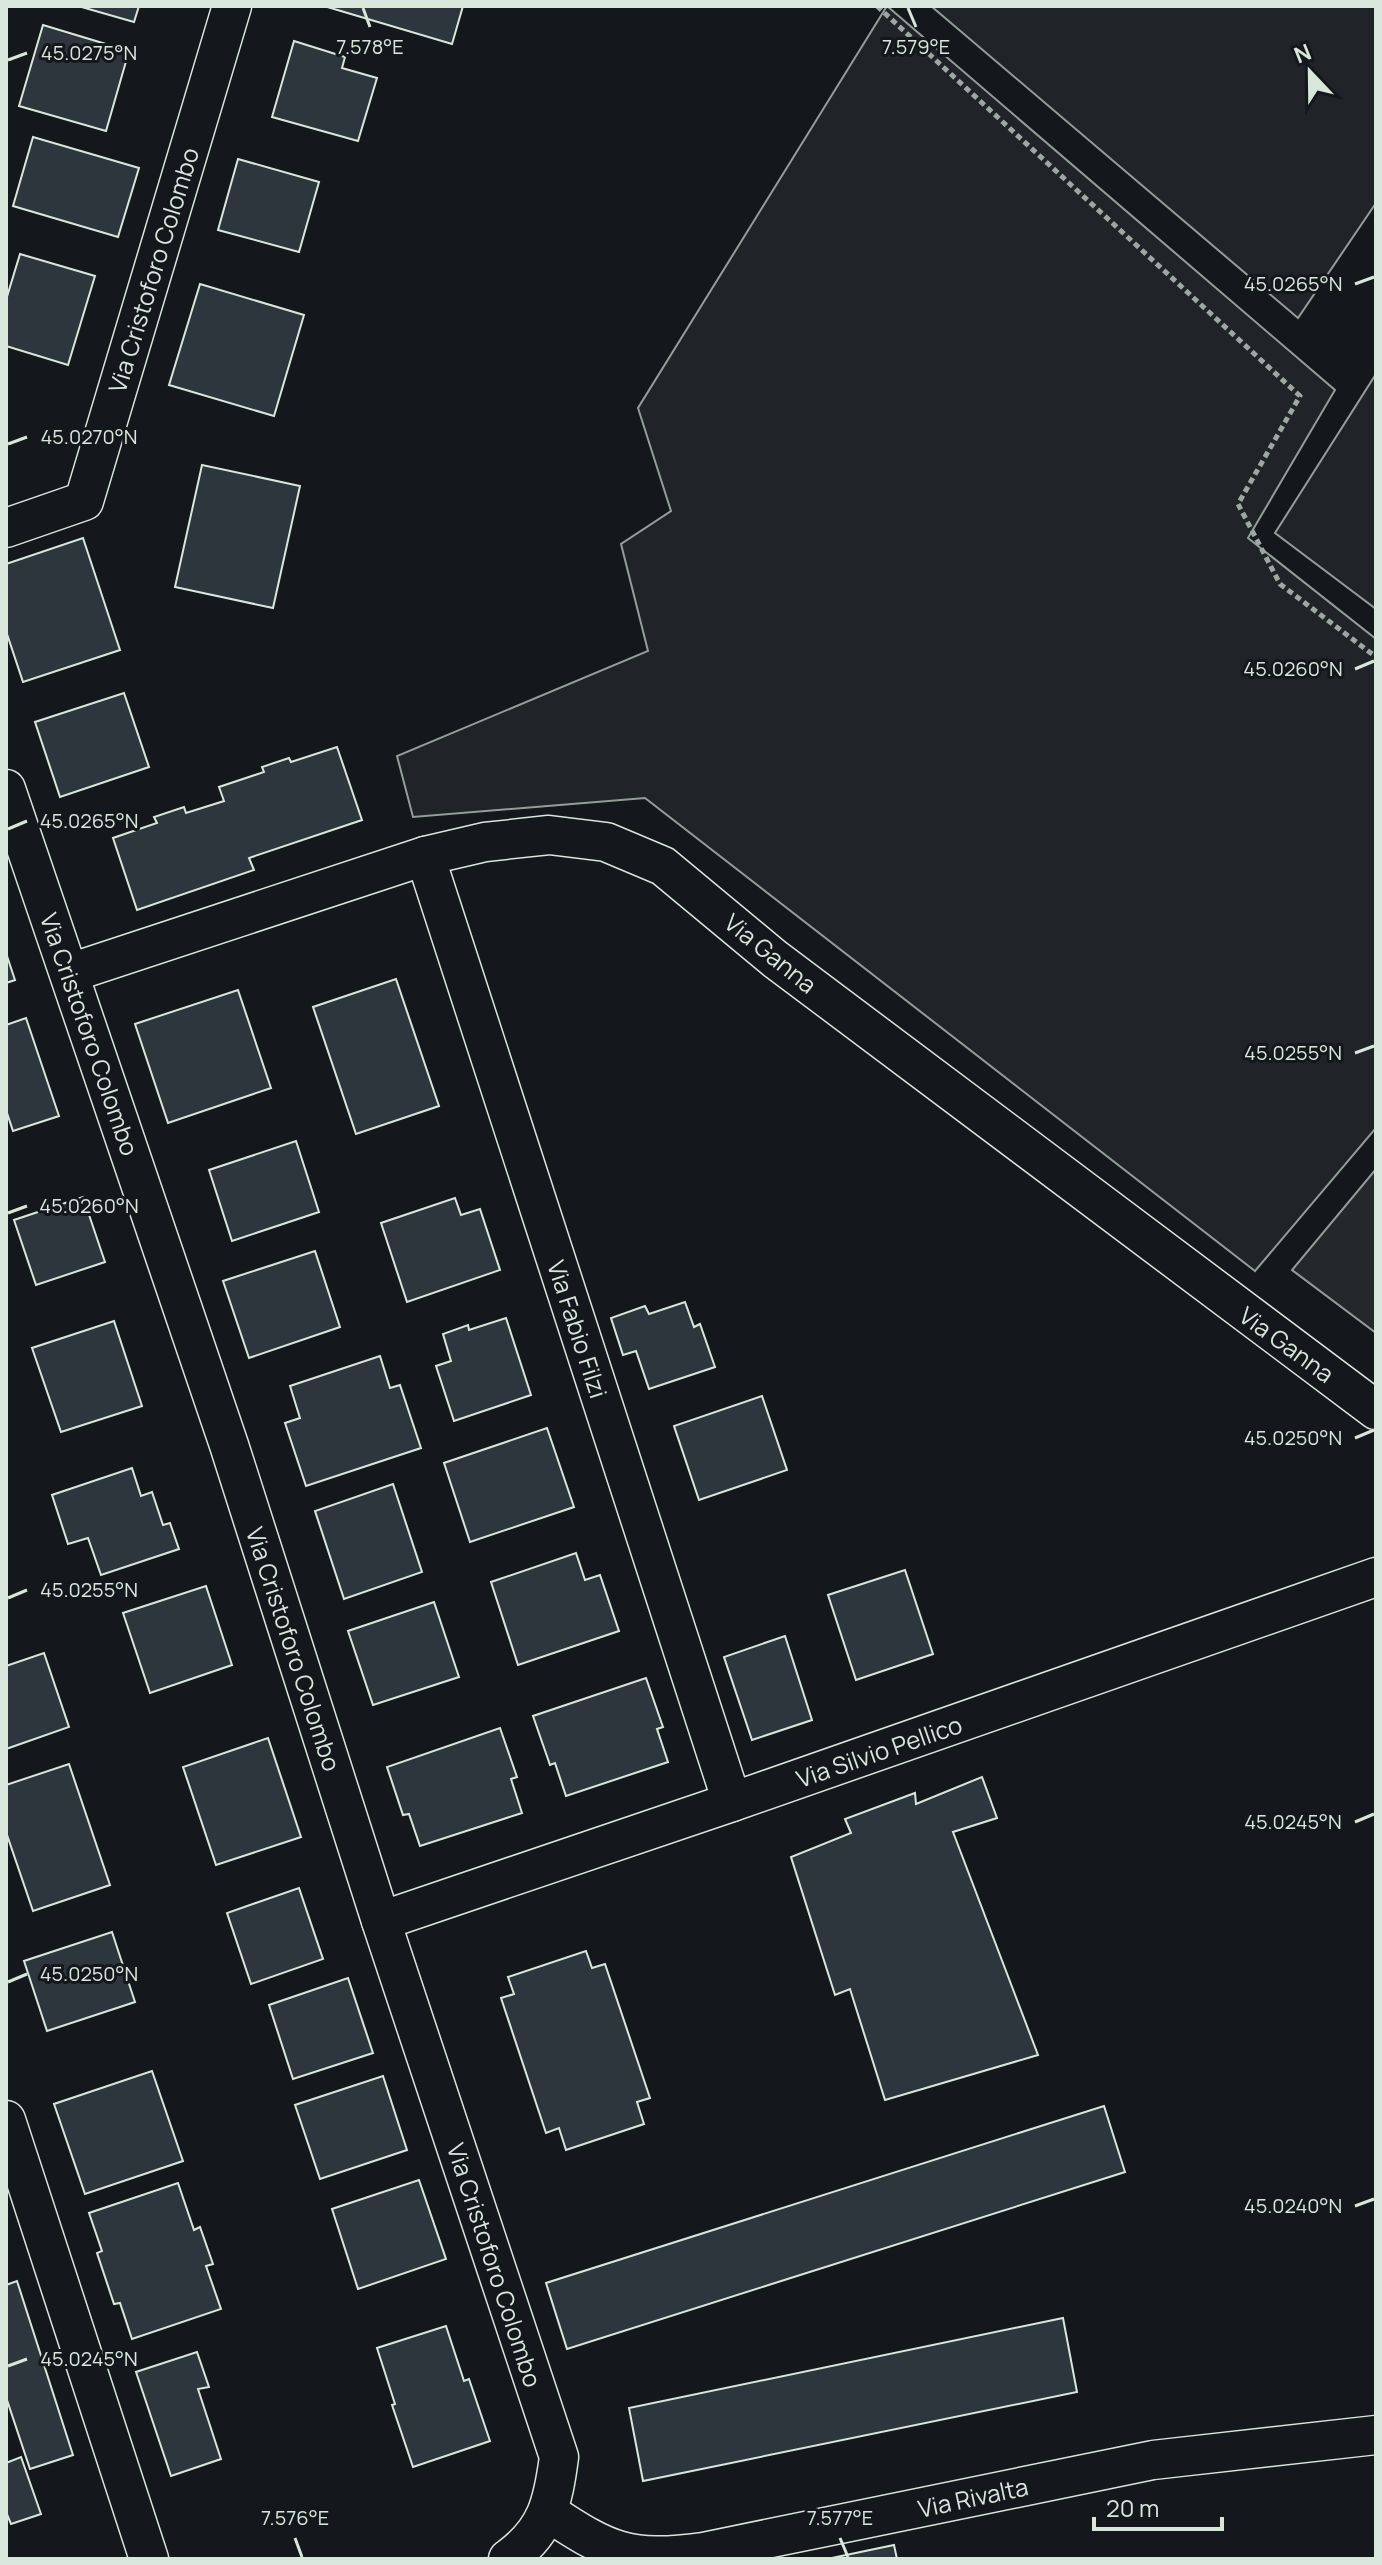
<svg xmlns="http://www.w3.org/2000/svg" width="1382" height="2565" font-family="Manrope,sans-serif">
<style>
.green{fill:#202428;stroke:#939e99;stroke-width:2}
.parking{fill:#24282b;stroke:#939e99;stroke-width:2}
.building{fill:#2c363c;stroke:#d8e6dc;stroke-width:2}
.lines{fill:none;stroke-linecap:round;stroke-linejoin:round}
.street-casing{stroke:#d8e6dc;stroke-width:41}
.path{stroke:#9da8a2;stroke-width:5;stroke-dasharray:6 4;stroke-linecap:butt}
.street{stroke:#14181c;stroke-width:38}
.ticks{fill:none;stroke:#d8e6dc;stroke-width:3}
.labels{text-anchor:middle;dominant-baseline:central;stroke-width:6;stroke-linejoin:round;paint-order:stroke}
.street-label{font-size:24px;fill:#d8e6dc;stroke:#14181c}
.ticks-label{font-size:20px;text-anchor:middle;fill:#d8e6dc;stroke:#14181c;stroke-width:6;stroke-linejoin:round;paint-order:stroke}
</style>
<rect width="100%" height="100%" fill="#14181c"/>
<g class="green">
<path d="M887 6 1335 390 1248 538 1376 639V1128L1255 1271 645 798 413 817 397 756 648 651 621 544 671 511 638 408Z"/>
<path d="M931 6H1376V203L1298 318Z"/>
<path d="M1376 374V609L1275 533Z"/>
</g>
<path class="parking" d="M1376 1169V1333L1292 1270Z"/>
<g class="building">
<path d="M78 6H139L134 22Z"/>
<path d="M324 6H463L452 44Z"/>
<path d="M43 25 129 51 106 131 19 106Z"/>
<path d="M294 41 345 57 342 68 377 78 358 141 272 117Z"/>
<path d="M33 137 139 168 118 237 13 206Z"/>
<path d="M238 159 319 182 299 252 218 230Z"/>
<path d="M20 254 95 276 68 365 6 346V300Z"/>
<path d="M200 284 304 315 274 416 169 385Z"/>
<path d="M202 465 300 486 273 608 175 587Z"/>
<path d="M83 538 120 650 23 682 6 631V564Z"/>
<path d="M124 693 149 767 60 797 35 722Z"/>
<path d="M337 747 362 820 249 858 254 870 137 910 113 838 157 823 154 817 184 807 186 813 224 801 219 787 264 772 262 767 289 758 291 762Z"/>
<path d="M6 953 15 980 6 983Z"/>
<path d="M396 979 439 1106 356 1134 313 1007Z"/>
<path d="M238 990 271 1088 168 1123 135 1024Z"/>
<path d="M26 1018 59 1116 13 1131 6 1110V1025Z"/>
<path d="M296 1141 319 1212 232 1241 209 1170Z"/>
<path d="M83 1197 105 1262 36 1285 14 1220Z"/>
<path d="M455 1198 461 1215 480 1209 500 1270 407 1302 381 1223Z"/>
<path d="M315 1251 340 1327 249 1358 223 1281Z"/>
<path d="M685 1302 694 1327 700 1324 715 1367 649 1389 636 1351 623 1355 611 1318 645 1306 649 1314Z"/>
<path d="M506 1318 531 1395 454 1421 436 1366 451 1361 443 1334 468 1325 469 1330Z"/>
<path d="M114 1321 142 1406 61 1432 32 1348Z"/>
<path d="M380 1356 390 1388 400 1385 421 1448 306 1486 285 1423 300 1418 290 1386Z"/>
<path d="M762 1396 787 1470 699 1500 674 1426Z"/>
<path d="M547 1428 574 1507 470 1542 444 1463Z"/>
<path d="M132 1468 141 1496 152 1492 163 1525 170 1523 179 1549 101 1575 88 1538 68 1544 52 1495Z"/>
<path d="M393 1484 422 1572 344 1599 315 1511Z"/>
<path d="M576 1553 585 1580 600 1575 619 1631 518 1665 491 1582Z"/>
<path d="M905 1570 933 1654 856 1680 828 1595Z"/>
<path d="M206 1586 232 1665 150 1693 123 1613Z"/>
<path d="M434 1602 459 1677 373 1705 348 1631Z"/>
<path d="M785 1636 812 1720 752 1740 724 1657Z"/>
<path d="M44 1653 69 1727 6 1749V1666Z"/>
<path d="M646 1678 663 1727 657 1729 668 1762 566 1796 555 1763 550 1765 533 1716Z"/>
<path d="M500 1728 517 1777 511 1779 522 1813 420 1846 409 1814 403 1815 387 1767Z"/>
<path d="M268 1738 301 1837 216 1865 183 1767Z"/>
<path d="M69 1764 110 1885 33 1911 6 1832V1785Z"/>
<path d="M982 1777 997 1818 953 1832 1038 2055 885 2100 850 1989 835 1995 791 1857 851 1833 845 1819 915 1793 916 1804Z"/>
<path d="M299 1888 323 1959 251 1984 227 1913Z"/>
<path d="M112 1932 135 2002 47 2031 24 1961Z"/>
<path d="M586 1951 592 1968 605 1964 650 2098 637 2102 644 2124 566 2150 559 2128 546 2133 501 1998 514 1994 508 1977Z"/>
<path d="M348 1978 373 2053 293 2079 269 2005Z"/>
<path d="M152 2071 183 2161 85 2194 54 2104Z"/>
<path d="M383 2076 407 2150 320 2179 295 2105Z"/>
<path d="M1104 2106 1125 2172 567 2349 546 2283Z"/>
<path d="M419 2180 446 2259 358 2289 332 2209Z"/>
<path d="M178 2183 194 2230 200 2227 213 2264 206 2266 221 2309 132 2339 120 2303 114 2304 97 2253 102 2251 89 2213Z"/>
<path d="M17 2281 73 2455 30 2469 6 2397V2285Z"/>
<path d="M1063 2318 1077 2392 643 2481 629 2408Z"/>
<path d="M446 2326 464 2381 469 2379 490 2441 413 2467 392 2405 395 2404 377 2348Z"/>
<path d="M197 2352 209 2387 198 2389 221 2459 171 2476 136 2372Z"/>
<path d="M21 2457 41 2514 11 2524 6 2512V2463Z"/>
<path d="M894 2545 897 2559H827Z"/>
</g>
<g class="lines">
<g class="street-casing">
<g id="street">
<path d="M6 528 84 501 232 6"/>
<path d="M6 789 229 1445 381 1921 559 2457C553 2502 547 2531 508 2559"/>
<path d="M425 856 732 1802"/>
<path d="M70 973 425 856 485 842 549 835 606 842 663 866 775 959 1376 1410"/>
<path d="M381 1921 732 1802 1376 1577"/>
<path d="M6 2120 149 2559"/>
<path d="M548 2512C608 2552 629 2562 703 2552L1153 2460 1376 2435"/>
</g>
</g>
<path class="path" d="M877 6 1300 396 1238 504 1280 584 1376 657"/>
<use href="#street" class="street"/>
</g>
<path class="ticks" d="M363 8 370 27M908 8 916 27M8 60 27 53M1355 284 1374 277M8 444 27 437M1355 669 1374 661M8 829 27 821M1355 1053 1374 1046M8 1213 27 1206M1355 1438 1374 1430M8 1598 27 1590M1355 1822 1374 1814M8 1982 27 1974M1355 2206 1374 2199M8 2366 27 2359M295 2538 302 2557M840 2538 848 2557"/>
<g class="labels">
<g class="street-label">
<text transform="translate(153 270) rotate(-73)">Via Cristoforo Colombo</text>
<text transform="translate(771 953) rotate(39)">Via Ganna</text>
<text transform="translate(90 1034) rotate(71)">Via Cristoforo Colombo</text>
<text transform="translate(578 1329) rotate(72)">Via Fabio Filzi</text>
<text transform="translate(1287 1344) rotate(36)">Via Ganna</text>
<text transform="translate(294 1649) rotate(72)">Via Cristoforo Colombo</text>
<text transform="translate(879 1751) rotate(-19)">Via Silvio Pellico</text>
<text transform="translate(495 2265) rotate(72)">Via Cristoforo Colombo</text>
<text transform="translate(973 2497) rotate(-12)">Via Rivalta</text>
</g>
</g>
<g class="ticks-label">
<text x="370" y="54">7.578°E</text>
<text x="916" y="54">7.579°E</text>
<text x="89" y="60">45.0275°N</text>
<text x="1293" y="291">45.0265°N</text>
<text x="89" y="444">45.0270°N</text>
<text x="1293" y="676">45.0260°N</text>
<text x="89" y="828">45.0265°N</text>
<text x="1293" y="1060">45.0255°N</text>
<text x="89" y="1213">45.0260°N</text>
<text x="1293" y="1445">45.0250°N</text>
<text x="89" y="1597">45.0255°N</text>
<text x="1293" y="1829">45.0245°N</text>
<text x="89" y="1981">45.0250°N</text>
<text x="1293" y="2213">45.0240°N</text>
<text x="89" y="2366">45.0245°N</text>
<text x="295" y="2525">7.576°E</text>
<text x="840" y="2525">7.577°E</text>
</g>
<rect width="1382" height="2565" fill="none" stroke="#d8e6dc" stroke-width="16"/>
<g transform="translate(1310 72) rotate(338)" stroke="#14181c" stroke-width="6" paint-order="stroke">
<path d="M0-6L14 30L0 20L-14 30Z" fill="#d8e6dc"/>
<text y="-12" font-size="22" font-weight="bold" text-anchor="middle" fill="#d8e6dc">N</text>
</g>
<path d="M1094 2517v12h128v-12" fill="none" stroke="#d8e6dc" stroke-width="4"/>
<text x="1106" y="2517" font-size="24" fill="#d8e6dc" stroke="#14181c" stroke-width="6" paint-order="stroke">20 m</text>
</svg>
